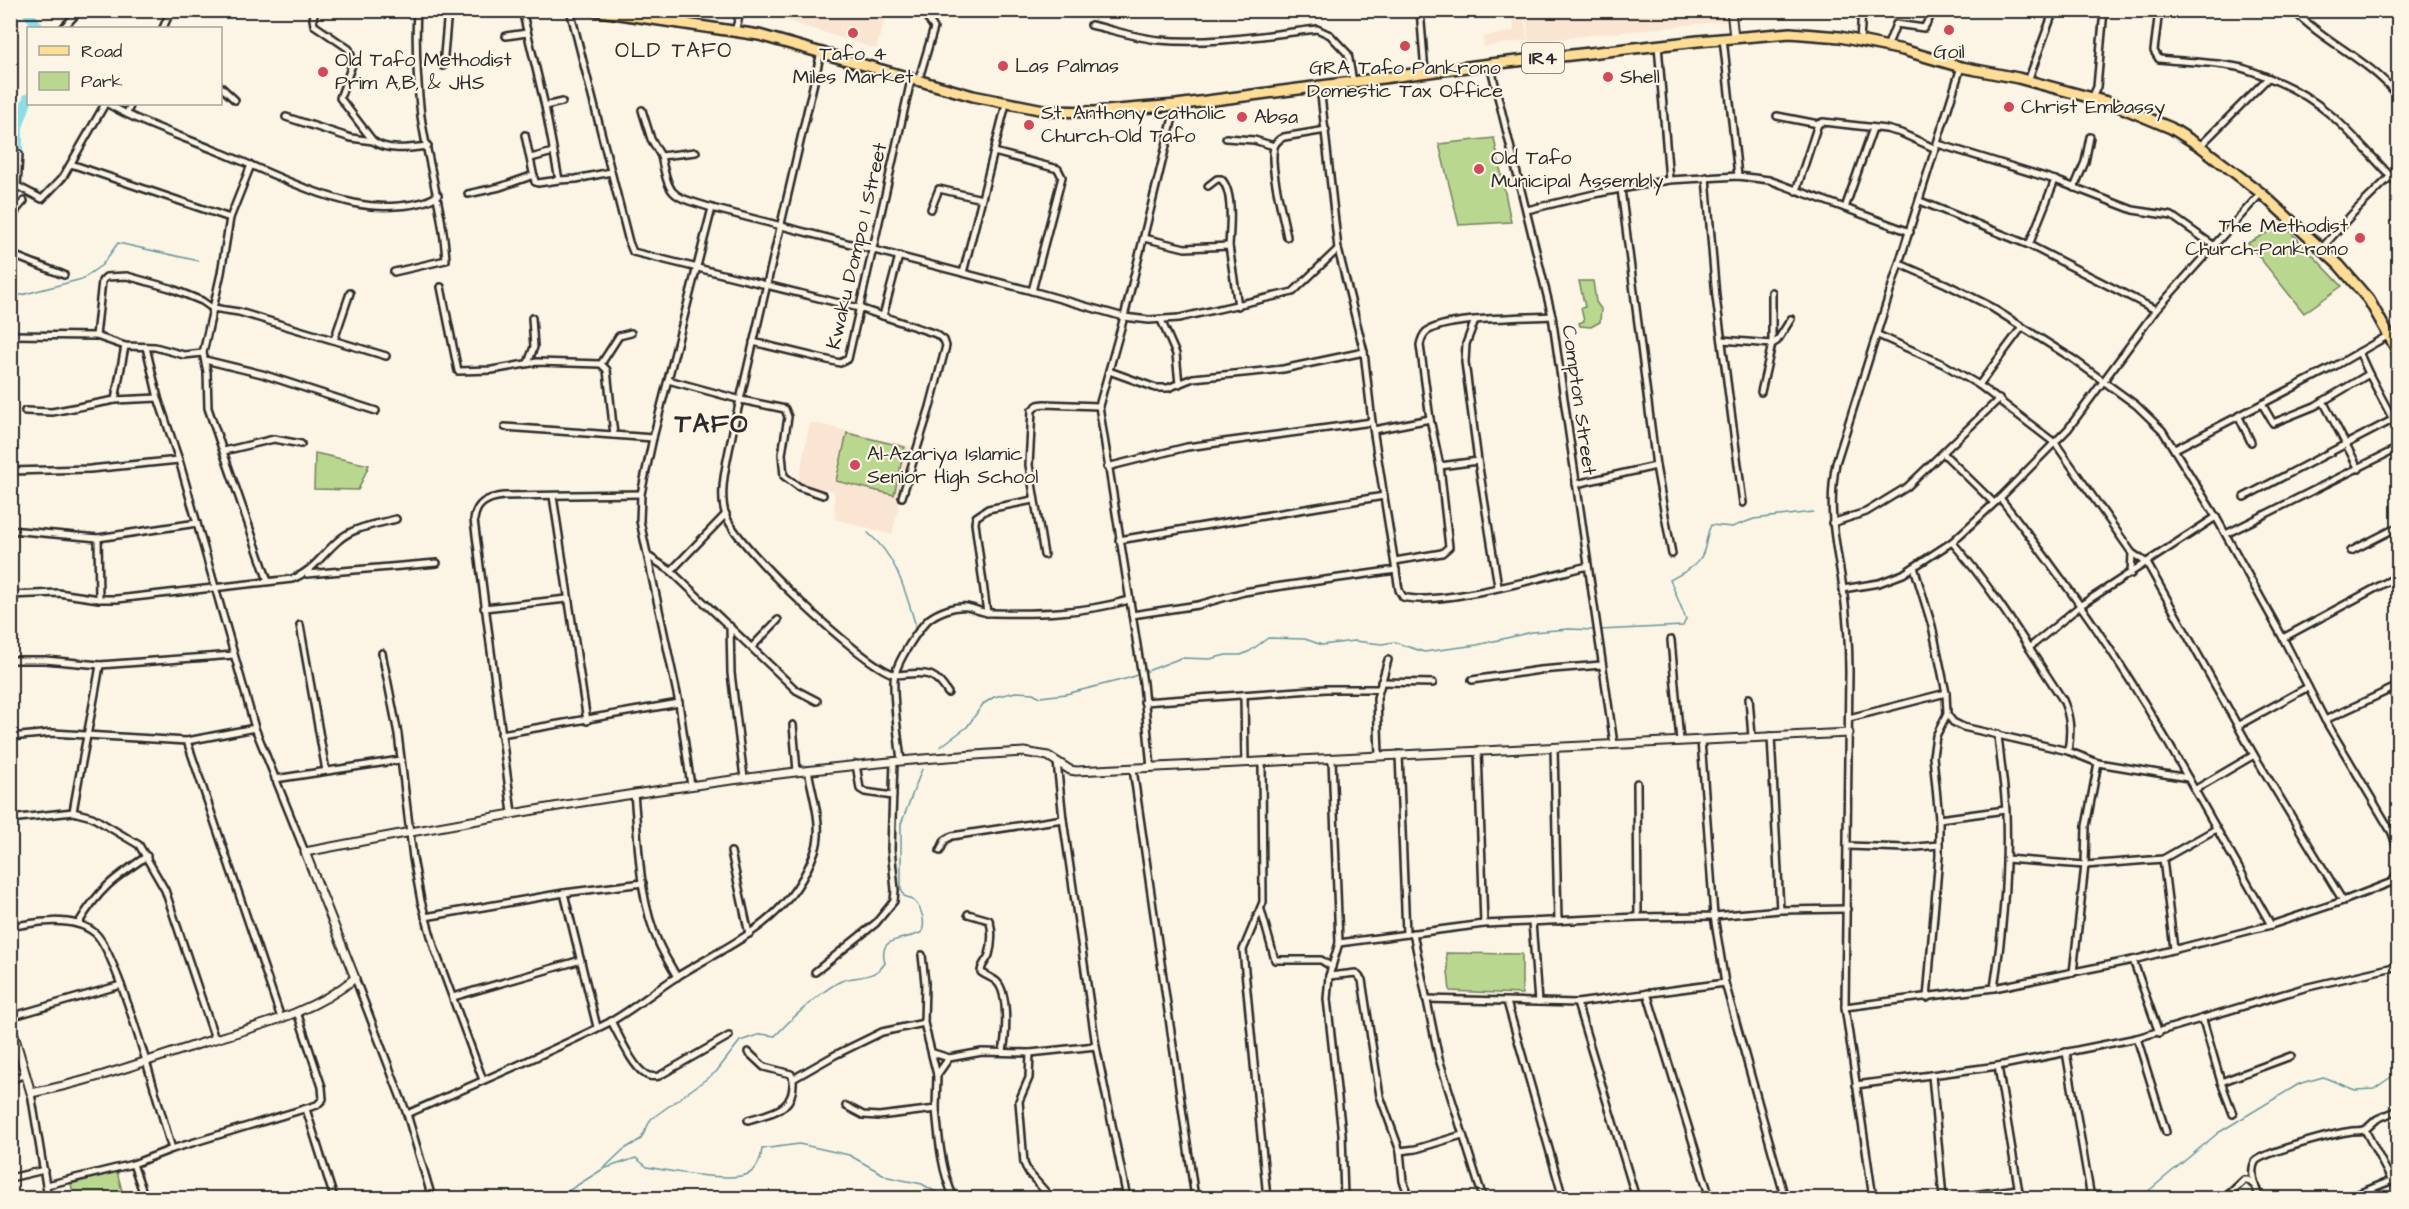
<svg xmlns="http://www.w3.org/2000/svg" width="2409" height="1209" font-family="'Architects Daughter',sans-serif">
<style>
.built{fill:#fae5d3}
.green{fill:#bad790;stroke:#72815e;stroke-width:1.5}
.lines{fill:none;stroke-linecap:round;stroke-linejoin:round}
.stream{stroke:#66969c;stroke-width:1.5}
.river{stroke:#8ddde7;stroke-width:10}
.minor-casing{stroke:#2b2b2b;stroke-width:10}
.tertiary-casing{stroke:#2b2b2b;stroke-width:11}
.primary-casing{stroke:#2b2b2b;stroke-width:14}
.minor{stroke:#fcf5e5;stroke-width:5}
.tertiary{stroke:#fcf5e5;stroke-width:7}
.primary{stroke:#ffdd96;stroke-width:9}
.poi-dot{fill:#d1495b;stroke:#fcf5e5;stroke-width:2}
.labels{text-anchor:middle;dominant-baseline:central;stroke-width:4.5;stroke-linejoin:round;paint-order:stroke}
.shield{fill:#fcf5e5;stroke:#6a6863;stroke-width:1.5}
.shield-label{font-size:18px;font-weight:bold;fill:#2b2b2b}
.poi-label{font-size:20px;fill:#2b2b2b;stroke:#fcf5e5;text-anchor:start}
.street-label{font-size:20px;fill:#2b2b2b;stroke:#fcf5e5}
.neighbourhood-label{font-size:21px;letter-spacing:1.5px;fill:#2b2b2b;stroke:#fcf5e5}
.district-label{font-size:26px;font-weight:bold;letter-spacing:1.5px;fill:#2b2b2b;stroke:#fcf5e5}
</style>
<rect width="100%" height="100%" fill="#fcf5e5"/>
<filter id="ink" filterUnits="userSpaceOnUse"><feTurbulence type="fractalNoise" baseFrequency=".0167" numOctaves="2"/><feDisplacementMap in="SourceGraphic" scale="12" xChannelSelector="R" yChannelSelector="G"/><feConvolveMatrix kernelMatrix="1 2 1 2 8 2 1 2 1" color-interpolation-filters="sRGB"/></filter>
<g filter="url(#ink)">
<g class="built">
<path d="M776 11V10L887 11 876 49 775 17Z"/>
<path d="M1525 11H1726L1728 21 1529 42Z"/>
<path d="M1512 12H1523L1528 40 1484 47 1483 37 1514 31Z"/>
<path d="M810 422 913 447 892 535 835 519 834 491 798 484Z"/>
</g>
<g class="green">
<path d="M1494 138 1511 222 1459 225 1439 144Z"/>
<path d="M2283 224 2342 286 2304 313 2248 243Z"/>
<path d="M1579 281H1593L1596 302 1601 309 1600 322 1591 327 1580 326 1579 323 1584 321 1581 308 1585 307Z"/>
<path d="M847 433 905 447 894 495 836 481Z"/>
<path d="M315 453 369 465 358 490 314 489Z"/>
<path d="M1446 953 1522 954V994L1450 991Z"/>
<path d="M117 1172 124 1198H74L71 1184Z"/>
</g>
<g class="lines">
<g class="stream">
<path d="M10 298 82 279 102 265 118 243 199 261"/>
<path d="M868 533C897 557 904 588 915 623V633"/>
<path d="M1599 630 1683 626 1686 619 1670 580C1681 574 1699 565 1703 553 1707 543 1706 535 1711 525L1732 527 1754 519 1813 512"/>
<path d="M940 747 967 727 983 704 994 697 1016 692 1033 693 1040 697 1066 694 1129 678 1181 658 1210 659 1226 655H1241L1250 651 1268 638 1305 639 1322 645 1354 641 1382 644 1394 642 1424 652 1477 645 1532 632 1569 629 1594 630"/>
<path d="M603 1169 623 1150 641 1139 651 1119 716 1072 740 1041 761 1034 775 1036C789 1021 826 986 844 980 860 976 876 978 885 963 877 934 905 942 922 932 927 917 918 899 904 896L901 889V824L922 769"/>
<path d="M557 1198 603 1169 636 1158 647 1167C668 1171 733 1183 750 1173 758 1168 761 1158 762 1149L799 1144 849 1155 888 1177 922 1184 946 1198"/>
<path d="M2140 1198 2218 1133 2299 1084 2323 1077 2355 1090 2374 1089 2398 1072"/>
</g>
<g class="river">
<path d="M26 10 39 28"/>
<path d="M10 158 18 151V127L28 98"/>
</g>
<g class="minor-casing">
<g id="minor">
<path d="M315 10 313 19 314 25 349 49 353 62 340 98 373 141C388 152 411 148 428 146"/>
<path d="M522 10 545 106"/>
<path d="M570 10 629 242 633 252 859 308 936 334 944 340 946 346 930 407 902 497"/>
<path d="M911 10 926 16 934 28 918 82"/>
<path d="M1420 10 1425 72"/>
<path d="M2159 10 2154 51 2159 59C2185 62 2212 62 2237 67 2249 69 2261 75 2272 79 2332 104 2355 140 2398 184"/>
<path d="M2293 10C2325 43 2370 60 2398 96"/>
<path d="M685 23 689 10"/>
<path d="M1091 25C1113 30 1137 38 1159 40 1212 45 1265 35 1317 29L1330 35 1348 54 1353 82"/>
<path d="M63 28 80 10"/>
<path d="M163 28 171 10"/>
<path d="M735 31 741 10"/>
<path d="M506 36 527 33"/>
<path d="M1723 38 1738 176"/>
<path d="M1860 41 1862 10"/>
<path d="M1658 45 1669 180"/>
<path d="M1887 47 1896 24 1924 28 1934 10"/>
<path d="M821 52 733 430C729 455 717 491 726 516 738 548 860 663 893 674 897 676 903 674 907 674 929 672 936 674 948 693"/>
<path d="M1490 64 1552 316 1614 744"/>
<path d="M443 66 448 10"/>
<path d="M2028 81 2054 10"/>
<path d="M220 86 235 100"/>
<path d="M1320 86 1338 249 1364 352 1372 422 1399 590 1403 597C1439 607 1547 576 1588 566"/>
<path d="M2092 98 2097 87 2104 10"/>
<path d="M562 102 545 106 559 180 576 179 611 172"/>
<path d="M108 104C142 124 181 136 217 151 263 169 309 194 358 204 378 208 421 208 438 195"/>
<path d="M642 110 651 139 661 156"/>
<path d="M127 113 131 104"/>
<path d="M1777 116 1818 124"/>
<path d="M286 117 351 138 373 141"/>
<path d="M525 135 535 182 538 183 559 180"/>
<path d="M1226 138 1254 140 1274 146"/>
<path d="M1938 144 2055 180 2133 210 2172 216 2213 245"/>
<path d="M2200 146 2268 78"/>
<path d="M696 152 661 156C670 200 672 195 712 208L1032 291 1124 317 1149 320 1179 318 1293 292 1338 249"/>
<path d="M994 152 1058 169 1062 177 1032 291"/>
<path d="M19 154 17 186 42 199 63 177 105 104"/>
<path d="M531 158 553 152"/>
<path d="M71 164 230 218"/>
<path d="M251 165 230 218 221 273 203 353 207 372 208 408 268 581"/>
<path d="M1706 177 1716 297 1743 503"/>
<path d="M1208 186 1217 179H1221C1234 191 1230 228 1229 246"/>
<path d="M2074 188 2085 162 2090 137"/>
<path d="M1621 189 1656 466 1672 554"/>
<path d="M1796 191 1818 124 1823 122 1886 129 1901 133 1936 149"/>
<path d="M468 194 500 187 534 175"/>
<path d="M1920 201 2029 245 2156 310"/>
<path d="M1845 208 1873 128"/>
<path d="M931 209 939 189 982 199"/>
<path d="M1527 210 1594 194 1669 180 1738 176 1769 180 1910 232"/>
<path d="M10 225 17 209 24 201"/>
<path d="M1287 237C1283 215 1269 166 1274 147 1276 141 1280 139 1284 137L1326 130"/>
<path d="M1144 238 1185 248 1229 246 1238 306"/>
<path d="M2029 245 2055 180"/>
<path d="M2322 248 2353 213 2398 169"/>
<path d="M10 254 64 275"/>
<path d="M1900 264 1946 284 1986 304 2073 359 2136 405 2162 430 2216 517 2283 638 2325 720 2392 833 2398 850"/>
<path d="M394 272 446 260C443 211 428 164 421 116 417 81 415 46 417 10"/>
<path d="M963 273 1006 104"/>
<path d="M441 287 458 371 492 370 537 362 601 364 607 370 614 435"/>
<path d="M883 316 899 256"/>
<path d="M1161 320 1176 354 1179 384"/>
<path d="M1475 320 1466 344 1465 362 1478 461 1498 586"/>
<path d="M10 335 96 336 125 346 155 347 184 355 203 353"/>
<path d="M1878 335 1943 364 1979 385 2056 444 2132 553 2147 563 2254 755 2343 901"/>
<path d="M96 336 102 281 106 277 127 276 170 288 202 301 212 308 239 312 386 356"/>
<path d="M334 340 350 293"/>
<path d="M1722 340 1772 344 1777 341 1791 319"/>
<path d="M753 342 840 363 848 359 911 80"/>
<path d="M125 346 115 400 158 398"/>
<path d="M146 347 158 398 179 460 255 728 305 852"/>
<path d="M205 360 262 374 376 411"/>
<path d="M528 363 534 347 532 318"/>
<path d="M601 364 619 336 631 333"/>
<path d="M1109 371 1156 388H1168L1193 378 1283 369 1364 352"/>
<path d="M2369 374 2398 429"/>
<path d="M668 380 741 400 785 409 788 417 782 454 784 476 799 487 823 495"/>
<path d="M1979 385 2022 327"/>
<path d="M1761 392 1772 344V292"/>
<path d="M2323 401 2359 469"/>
<path d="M2262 404 2273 423 2315 406 2369 374 2359 352"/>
<path d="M25 411 52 412 115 400"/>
<path d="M2239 417 2251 442"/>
<path d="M505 427 653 438"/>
<path d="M1374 430 1430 419"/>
<path d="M2175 449 2335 366 2389 335"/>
<path d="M224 451 274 439 301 444"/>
<path d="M1943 453 1994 503"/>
<path d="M1440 466 1478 461"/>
<path d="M1107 467 1187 447 1372 422"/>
<path d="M10 471 90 469 179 460"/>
<path d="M1576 484 1656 466"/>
<path d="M553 496 587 721"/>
<path d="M2244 497 2398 417"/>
<path d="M2000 498C2070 586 2134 680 2188 778"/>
<path d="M1832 523 1866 512 1907 487 1999 399"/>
<path d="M10 530 98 538 197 523"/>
<path d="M2226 534 2398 448"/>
<path d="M98 538 99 599"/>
<path d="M1119 540 1384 496"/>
<path d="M1952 542C1995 591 2027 646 2063 700 2071 718 2071 732 2068 751"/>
<path d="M2351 551 2398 527"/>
<path d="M1044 555 1029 465 1032 410 1038 405 1044 404 1099 406"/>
<path d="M648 556 671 571 796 690 817 701"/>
<path d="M1395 561 1442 553 1449 547 1440 466 1430 419 1420 345C1421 340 1422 336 1426 332 1445 317 1524 318 1552 316"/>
<path d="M1914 567 1932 626 1946 693 1947 714 1953 722 1963 727 2068 751 2098 763 2188 778 2271 925"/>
<path d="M671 571 726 514"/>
<path d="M307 574 437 563"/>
<path d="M2131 574 2132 553"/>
<path d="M1843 589 1879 583 1903 574 1952 542 2000 498 2068 429 2156 310 2261 193"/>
<path d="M10 595 58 593 99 599H117L292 579C314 571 322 554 339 540 353 527 378 524 396 519"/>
<path d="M484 608 567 599"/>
<path d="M987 613 975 523 976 517 988 509 1033 500"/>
<path d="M1132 615 1198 605 1244 592 1275 587 1396 570"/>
<path d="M300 625 326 771"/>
<path d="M730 626 731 673 744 778"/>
<path d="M2283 638 2398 576"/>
<path d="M1671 640 1680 741"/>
<path d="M752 647 778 620"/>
<path d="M2029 648 2081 605 2216 517"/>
<path d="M382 653 398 734 413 858 421 901 435 950 483 1080"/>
<path d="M10 660H45L100 665 234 655"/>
<path d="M1472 680 1540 670 1602 665"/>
<path d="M1381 682 1433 683"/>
<path d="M2392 690 2398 702"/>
<path d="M1244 695 1245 762"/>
<path d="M1749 698 1752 737"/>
<path d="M1144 702 1326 689H1378"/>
<path d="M1849 718 1946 693"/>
<path d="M2325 720 2398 686"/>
<path d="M793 725 797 771"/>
<path d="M2239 725 2308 687"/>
<path d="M501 734 679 703"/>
<path d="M1771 736 1780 910"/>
<path d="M10 737 52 733 187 741 255 728"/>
<path d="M1701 740 1714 916 1725 983 1785 1198"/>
<path d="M187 741 281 1018"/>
<path d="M1554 747 1558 921"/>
<path d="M1478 750 1484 924"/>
<path d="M1399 754 1406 934"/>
<path d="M1379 755 1377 698 1388 660"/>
<path d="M1332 759 1339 943 1329 976 1327 999 1342 1134 1344 1198"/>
<path d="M901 760C899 744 891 685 895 674 899 659 918 629 929 619 934 615 943 611 949 609 971 602 974 613 993 613 1040 614 1084 613 1129 600"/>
<path d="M1057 762 1063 819 1096 1046 1127 1198"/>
<path d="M1262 762 1263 902 1243 950 1267 1198"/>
<path d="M856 764 860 789 865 792 893 796"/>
<path d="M1151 768 1143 683 1099 406 1124 317 1176 105"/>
<path d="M1133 769 1195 1198H1183"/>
<path d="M275 779 400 760"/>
<path d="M1637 783 1638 917"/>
<path d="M691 786 679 703 640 521 641 494 653 438 712 208"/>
<path d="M2196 789 2254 755"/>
<path d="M634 794C639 843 638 899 659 944 664 955 671 966 677 977"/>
<path d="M73 812C81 763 92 714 100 665"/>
<path d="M512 813 474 520C476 503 487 498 503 496L641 494"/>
<path d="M10 819 73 812 92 817 139 845 165 890 215 1039"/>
<path d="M1939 819 2005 810"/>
<path d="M1848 846 1906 848 1939 845"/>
<path d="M940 851 945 840 952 836 1063 819"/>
<path d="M731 852 749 934"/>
<path d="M2006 859 2085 865 2163 859 2216 829"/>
<path d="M2163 859 2174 949"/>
<path d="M564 893 597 1027"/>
<path d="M1261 910 1275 960H1321L1332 967"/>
<path d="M968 914 989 920C993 929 992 945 989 955 986 962 981 965 981 972 986 976 993 978 997 982 1009 994 1006 1037 1003 1051"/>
<path d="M425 917 564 893 643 883"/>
<path d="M1532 922 1538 1002"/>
<path d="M78 924C99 889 113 879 147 856"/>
<path d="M10 927C36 922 73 915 95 933 118 952 160 1111 172 1149"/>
<path d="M1413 933 1439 1059 1483 1198"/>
<path d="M1339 943 1484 924 1638 917 1714 916 1780 910 1847 909"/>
<path d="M2133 960 2159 1033"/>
<path d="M815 972 876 923 894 901 895 890 891 849 894 761"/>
<path d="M2073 973 2085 865 2086 826 2098 763"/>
<path d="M1329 976 1356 973 1362 980 1380 1096 1400 1151"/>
<path d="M355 978 407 1114 432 1198"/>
<path d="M1994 988C2003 930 2008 872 2006 813 2005 787 2000 760 1998 734"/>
<path d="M1647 993 1710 1198"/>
<path d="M453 997 581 960"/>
<path d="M1927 998 1939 856V819L1933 756 1936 736 1947 714"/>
<path d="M1426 999 1577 1003 1725 983"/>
<path d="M1507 1002 1563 1198"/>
<path d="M1577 1003 1636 1198"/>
<path d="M1845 1007 1994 988 2133 960 2271 925 2343 901 2392 882 2398 872"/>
<path d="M10 1017 121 985"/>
<path d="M2203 1020 2221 1082 2233 1114"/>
<path d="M611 1021C619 1035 632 1066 645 1074 649 1077 654 1077 659 1076L729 1036"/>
<path d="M2137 1038 2166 1132"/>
<path d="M748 1052 764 1067 791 1074 793 1079"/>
<path d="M2066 1052 2091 1198"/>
<path d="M933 1053 949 1058 982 1052 1030 1053 1096 1046"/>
<path d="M1030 1053 1029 1078 1019 1101 1024 1163 1028 1172 1051 1198"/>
<path d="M1998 1066 2020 1198"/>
<path d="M937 1075 949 1058"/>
<path d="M1932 1075 1943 1198"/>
<path d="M10 1080 26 1074"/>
<path d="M2221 1082 2291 1056"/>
<path d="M1856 1085 1998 1066 2137 1038 2304 988 2398 966"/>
<path d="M31 1093 48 1198"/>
<path d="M846 1106 863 1115 879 1116 936 1109 937 1075 924 1023 925 983 922 955"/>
<path d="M306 1109 334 1198"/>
<path d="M936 1109C939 1140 941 1170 954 1198"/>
<path d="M407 1114C475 1084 544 1055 610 1022 634 1009 655 990 678 976 737 940 790 921 815 851 824 827 812 794 808 770"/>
<path d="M748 1120C773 1112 795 1111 793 1079L835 1055 882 1032 924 1023"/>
<path d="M2365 1130 2377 1119 2398 1110"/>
<path d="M133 1164 145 1198"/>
<path d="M10 1178 44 1170"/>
<path d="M47 1185 133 1164 172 1149 317 1105 323 1099 322 1087 297 1012"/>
<path d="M278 1198 282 1197"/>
<path d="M1410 1198 1403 1181 1400 1151 1416 1149 1462 1135"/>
<path d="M1873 1198 1845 1007 1849 672C1849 644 1847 616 1843 588 1836 543 1827 510 1836 463L1961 67"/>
<path d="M1950 1198 2018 1189"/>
<path d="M2225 1198 2244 1180H2248L2255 1186"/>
<path d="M2260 1198C2256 1189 2249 1173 2255 1162 2260 1153 2337 1133 2352 1131 2357 1131 2360 1131 2365 1130L2392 1181"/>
<path d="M2348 1198 2398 1178"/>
</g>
</g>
<g class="tertiary-casing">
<g id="tertiary">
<path d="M1731 10 1734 37"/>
<path d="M10 1021 31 1093C88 1082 144 1062 199 1044 252 1027 311 1015 355 978L305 852C543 806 782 765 1024 752L1048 756 1070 770 1076 771 1849 733"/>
</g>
</g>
<g class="primary-casing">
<path id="primary" d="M593 10 759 35 973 96 1049 111 1094 112 1176 105 1490 64 1698 41 1790 33 1840 37 1903 50 1961 67 2018 78 2111 103 2171 128 2200 146 2261 193 2339 265 2369 300 2398 352"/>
</g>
<use href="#minor" class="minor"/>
<use href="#tertiary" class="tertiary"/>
<use href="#primary" class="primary"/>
</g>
</g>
<g class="poi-dot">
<circle cx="1949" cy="30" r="6"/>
<circle cx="853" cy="33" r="6"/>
<circle cx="1405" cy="46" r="6"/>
<circle cx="1003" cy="66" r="6"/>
<circle cx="323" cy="72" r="6"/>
<circle cx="1608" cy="77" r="6"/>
<circle cx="2009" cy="107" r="6"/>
<circle cx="1242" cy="117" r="6"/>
<circle cx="1029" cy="125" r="6"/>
<circle cx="1479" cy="169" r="6"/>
<circle cx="2360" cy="238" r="6"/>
<circle cx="855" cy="465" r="6"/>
</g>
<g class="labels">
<rect class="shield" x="1522" y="43" width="42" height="30" rx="4.5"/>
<g class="shield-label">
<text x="1543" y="58">IR4</text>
</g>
<g class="poi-label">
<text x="1949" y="52" text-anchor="middle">Goil</text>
<text x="853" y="54" text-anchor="middle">Tafo 4<tspan x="853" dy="23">Miles Market</tspan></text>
<text x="335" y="60">Old Tafo Methodist<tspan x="335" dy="23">Prim A,B, &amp; JHS</tspan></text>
<text x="1015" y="66">Las Palmas</text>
<text x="1405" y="68" text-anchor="middle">GRA Tafo Pankrono<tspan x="1405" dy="23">Domestic Tax Office</tspan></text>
<text x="1620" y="77">Shell</text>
<text x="2021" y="107">Christ Embassy</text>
<text x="1041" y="113">St. Anthony Catholic<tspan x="1041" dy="23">Church-Old Tafo</tspan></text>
<text x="1254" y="117">Absa</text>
<text x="1491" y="158">Old Tafo<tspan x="1491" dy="23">Municipal Assembly</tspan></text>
<text x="2348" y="226" text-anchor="end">The Methodist<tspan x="2348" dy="23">Church-Pankrono</tspan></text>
<text x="867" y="454">Al-Azariya Islamic<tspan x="867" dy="23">Senior High School</tspan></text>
</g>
<g class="street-label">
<text transform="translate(857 246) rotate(-77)">Kwaku Dompo 1 Street</text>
<text transform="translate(1579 400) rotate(82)">Compton Street</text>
</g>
<g class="neighbourhood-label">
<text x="674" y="50">OLD TAFO</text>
</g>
<g class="district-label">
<text x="712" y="424">TAFO</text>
</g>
</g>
<rect width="2409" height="1209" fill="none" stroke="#fcf5e5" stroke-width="36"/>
<rect x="18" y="18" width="2373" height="1173" fill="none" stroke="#2b2b2b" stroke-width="2" filter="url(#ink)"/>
<rect x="27" y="27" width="195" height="78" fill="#fcf5e5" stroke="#a8a49b" stroke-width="1.5"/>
<rect x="39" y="46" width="30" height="9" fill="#ffdd96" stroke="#a8a49b" stroke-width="1.5"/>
<text x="81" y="57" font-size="18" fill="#2b2b2b">Road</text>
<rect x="39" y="72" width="30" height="18" fill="#bad790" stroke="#a8a49b" stroke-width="1.5"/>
<text x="81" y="87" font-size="18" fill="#2b2b2b">Park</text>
</svg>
